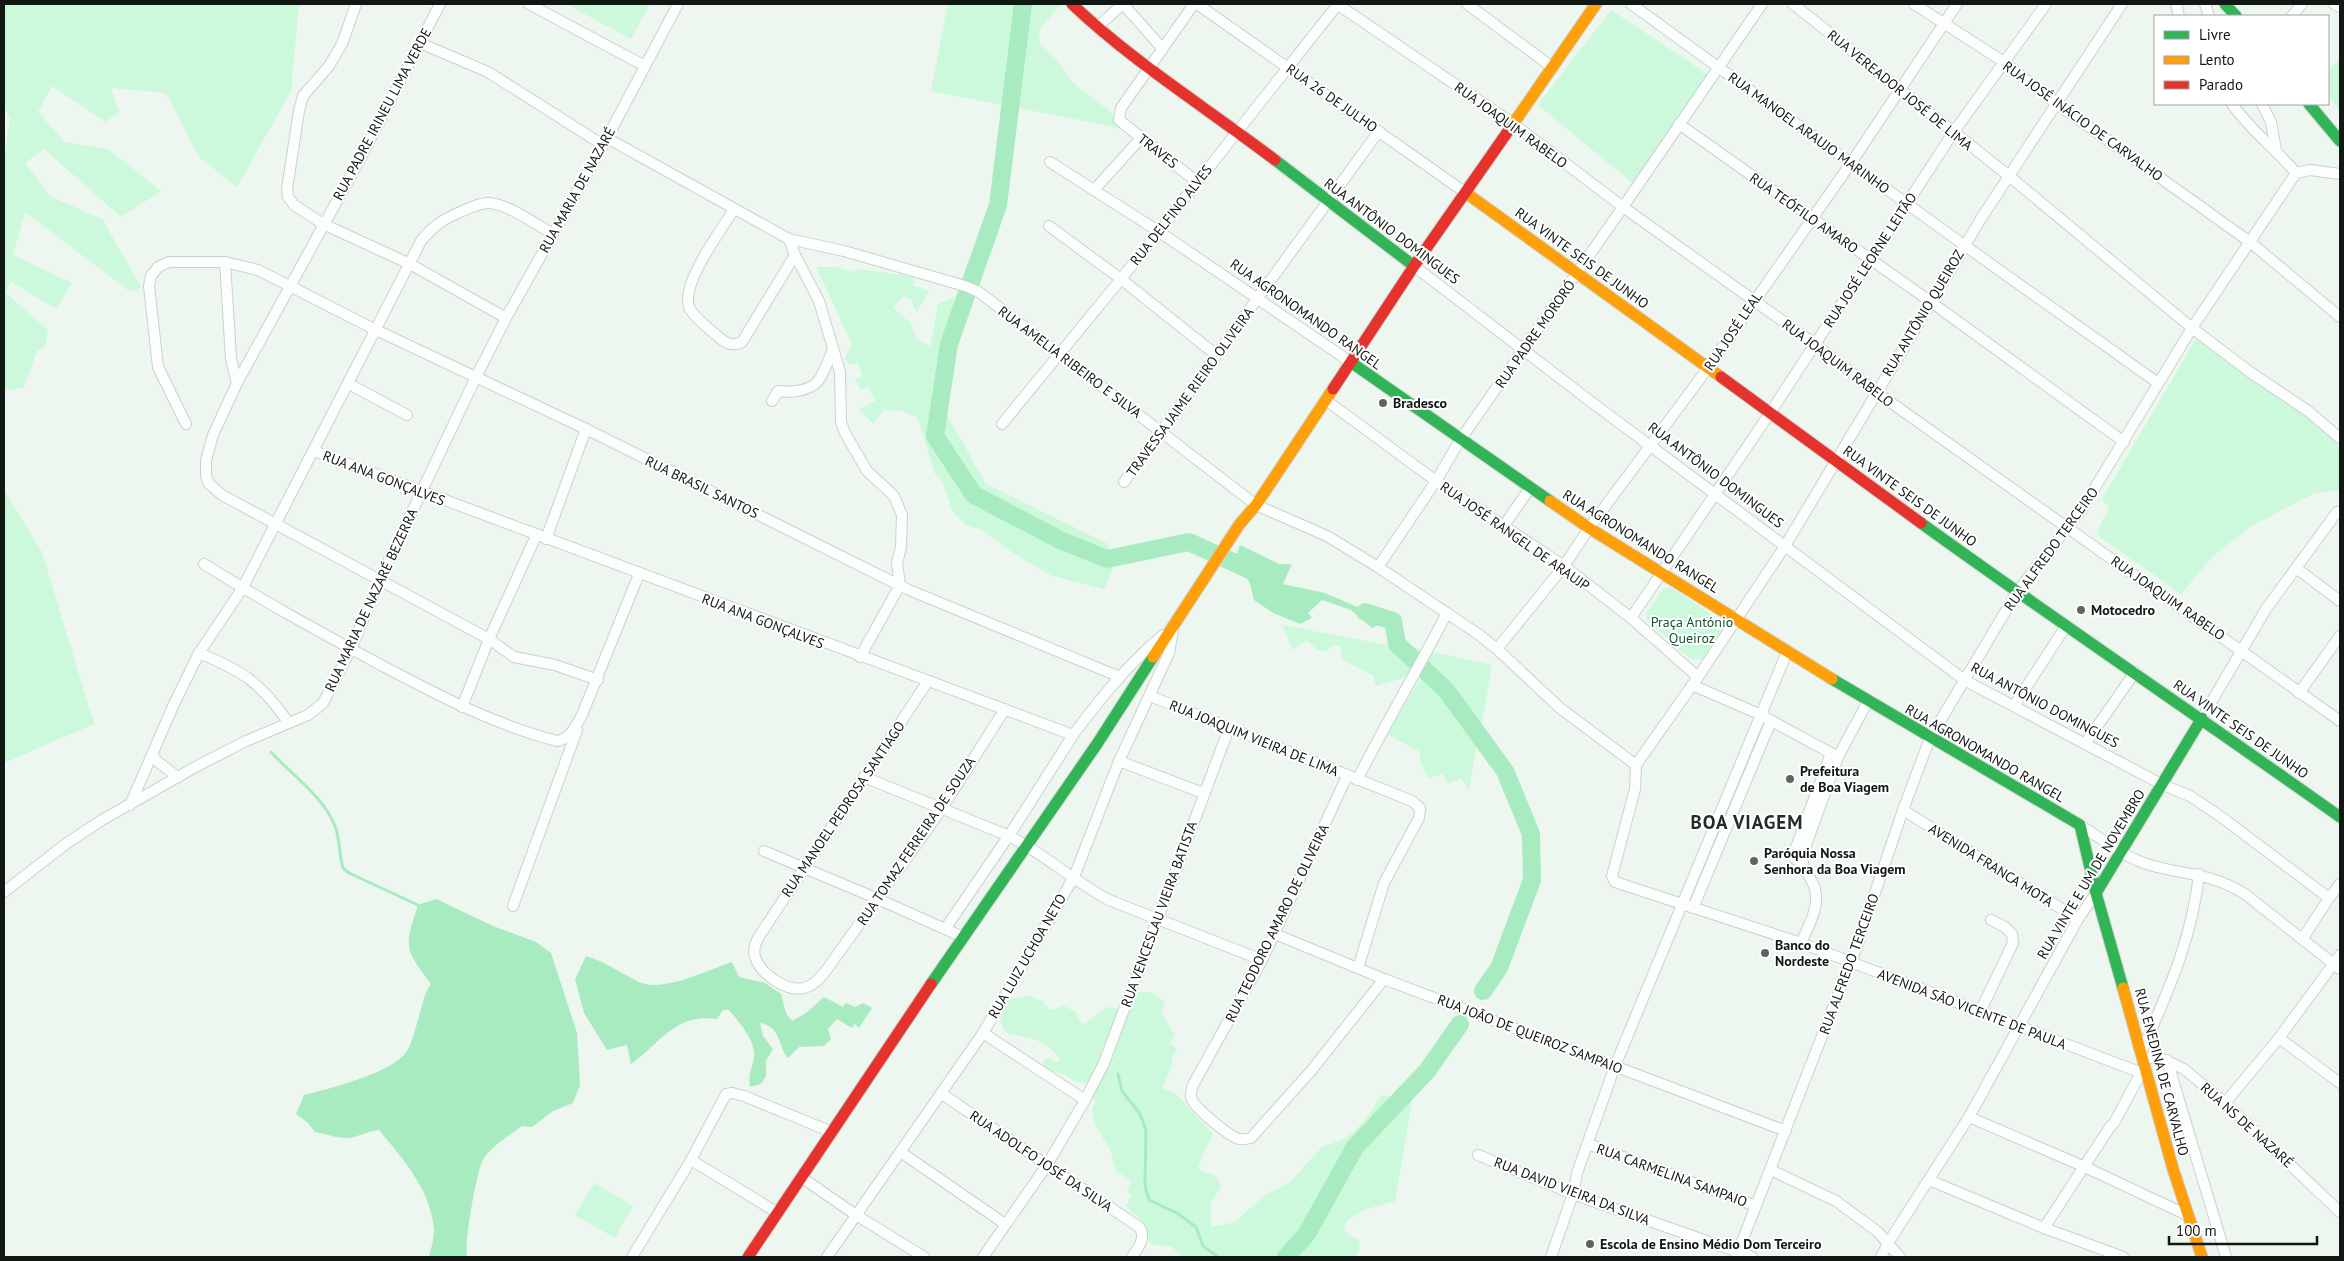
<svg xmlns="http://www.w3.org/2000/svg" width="2344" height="1261" font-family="'PT Sans',sans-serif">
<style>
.green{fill:#ccf9db}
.water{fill:#a8ebc0}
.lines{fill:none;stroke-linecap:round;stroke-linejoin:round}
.stream{stroke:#a8ebc0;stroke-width:3}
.river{stroke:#a8ebc0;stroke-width:18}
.street-casing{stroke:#cad2cc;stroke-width:12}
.fast-casing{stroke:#cad2cc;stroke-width:13}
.slow-casing{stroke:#cad2cc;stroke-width:13}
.jam-casing{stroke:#cad2cc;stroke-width:13}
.street{stroke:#fcfefd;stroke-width:10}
.fast{stroke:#30b455;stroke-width:11}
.slow{stroke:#ff9f0a;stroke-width:11}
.jam{stroke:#e5322d;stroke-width:11}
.poi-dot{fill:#5e6560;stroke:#fff;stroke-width:2}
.labels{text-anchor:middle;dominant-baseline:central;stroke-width:4;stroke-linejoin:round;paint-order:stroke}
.street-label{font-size:14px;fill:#111713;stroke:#fff}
.poi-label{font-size:14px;font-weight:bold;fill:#111713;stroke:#fff;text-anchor:start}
.park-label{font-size:14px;fill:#105531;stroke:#fff}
.district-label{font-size:19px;font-weight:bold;letter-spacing:1px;fill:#212e25;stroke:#fff}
</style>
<rect width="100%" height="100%" fill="#edf6ef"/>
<g class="green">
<path d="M4 4H299L291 91 237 187 199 157 166 93 111 88 119 112 106 122 52 86 38 112 65 142 108 149 161 191 121 217 44 149 25 163 51 197 102 219 142 288 129 291 25 212 13 255 72 283 56 309 10 281 6 293 48 330 45 347 37 351 24 387 4 391V159L10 118 4 107Z"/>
<path d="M566 4H650L631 39Z"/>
<path d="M948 4H1018L1007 106 931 91Z"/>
<path d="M1023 4H1061L1039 30 1040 43 1057 60 1073 83 1107 109 1125 129 1013 107Z"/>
<path d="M1611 10 1707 74 1635 185 1538 105Z"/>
<path d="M2340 60V111L2328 94V69Z"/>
<path d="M816 267H838L851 272 861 269 915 277 914 287H919L929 291 917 312 911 300 904 296 893 307 911 324 916 338 930 347 938 304 954 297 962 321 940 402 986 484 1108 544 1112 570 1104 589 1050 575 1013 553 982 530 965 525 952 510 942 480 935 474 918 418 903 411 884 410 873 424 859 409 876 401 868 387 861 390 855 379 862 377 858 363 850 364 844 359 852 344Z"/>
<path d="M2196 339 2251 380 2305 414 2340 443V490L2315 493 2251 526 2212 557 2181 594 2096 534 2109 508 2102 499Z"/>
<path d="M4 490 42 552 94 724 4 763Z"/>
<path d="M1671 587 1716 618C1729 631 1712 647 1704 659L1694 660 1689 658 1646 619 1647 613 1663 589Z"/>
<path d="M1282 625 1387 645 1416 669 1401 679 1375 686 1374 676 1343 660 1340 646 1333 645 1326 652 1317 650 1307 640 1293 650Z"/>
<path d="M1406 646 1492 665 1481 730 1452 690Z"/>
<path d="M1423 674 1443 693 1477 742 1469 790 1461 778 1448 784 1443 774 1428 778 1420 761V752L1387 734Z"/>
<path d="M1149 992 1159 997 1165 1003 1161 1012 1175 1035 1169 1043 1177 1049 1172 1058 1171 1067 1162 1088 1174 1092 1214 1135 1205 1148 1198 1169 1216 1176 1221 1187 1211 1203V1227L1235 1222 1265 1195 1289 1183 1322 1147 1342 1140 1354 1132 1365 1120 1382 1095 1412 1102 1395 1201C1377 1207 1353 1209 1344 1227L1348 1234 1359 1240 1360 1246 1356 1257H1183L1171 1246 1154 1245 1149 1241 1146 1237 1144 1227 1139 1218 1126 1206 1132 1195 1127 1191 1131 1181 1116 1171 1110 1149 1096 1127 1092 1112 1095 1102 1092 1092 1134 993Z"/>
<path d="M1029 996 1043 1001 1049 1009 1054 1010 1062 1005 1076 1012 1080 1021 1085 1024 1107 1007 1116 1008 1120 1014 1089 1084 1077 1082 1063 1074 1045 1069 1043 1061 1049 1058 1057 1063 1060 1059C1044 1037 1029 1039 1005 1032 998 1021 1000 1012 1006 999Z"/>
<path d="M594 1183 633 1206 615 1238 575 1215Z"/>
</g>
<g class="water">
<path d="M1240 545 1279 564H1292L1283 584 1325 593 1395 623 1401 644 1383 623 1372 628 1351 610 1322 600 1308 613 1312 618 1300 624 1273 613 1254 600 1250 584 1246 576 1256 564 1235 559Z"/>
<path d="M436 899 493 926 536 942 551 953 577 1033 580 1085 573 1103 553 1111 532 1127 522 1126C510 1135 488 1148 482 1162 476 1175 464 1244 467 1257H429C431 1249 434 1239 434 1230 431 1190 403 1159 379 1130 367 1131 356 1138 347 1138 337 1138 325 1134 315 1132L308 1123 296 1114 304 1095C328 1089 393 1073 407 1051 414 1040 421 1006 426 992L431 984C404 948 404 947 418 905Z"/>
<path d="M586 956C606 962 621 973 639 982 662 993 708 970 732 962L739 977 765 983 781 994 786 1013 792 1021 806 1013 824 997 843 1007 846 1003 855 1007 863 1003 872 1008 859 1028 855 1024 852 1028 837 1019 828 1029 831 1039 824 1046 799 1047 788 1058C777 1045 782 1027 760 1023L763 1036 773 1049 766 1061V1076L761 1084 750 1087C748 1075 751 1070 754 1059 757 1042 739 1022 729 1010H723L717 1019C676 1013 661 1042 631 1064L627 1045 607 1050 584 1013 575 979Z"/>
</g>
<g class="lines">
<g class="stream">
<path d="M271 752C292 775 323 796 335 826 340 839 339 854 343 868L349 873 418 905"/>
<path d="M1118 1074 1122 1091 1140 1114 1146 1130 1145 1186 1149 1200 1177 1213 1196 1227 1203 1246 1218 1257"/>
</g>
<g class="river">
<path d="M1023 4 998 205 949 344 935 436 974 495 1062 541 1107 559 1189 542 1272 580"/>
<path d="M1365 612 1393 621 1397 644 1446 690 1505 771 1531 834 1532 880 1499 968 1483 991"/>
<path d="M1286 1257 1306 1235 1355 1147 1427 1071 1460 1024"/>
</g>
<g class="street-casing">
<g id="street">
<path d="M356 4 342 44 329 66 303 96 299 111 287 189 288 197 294 205 323 224 410 264 506 318"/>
<path d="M440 4 360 159 237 383 213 435 206 460V476L209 484 222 495 489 639 514 657 555 665 598 680"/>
<path d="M529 4 645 66"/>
<path d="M1123 4 1162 48"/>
<path d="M1194 4 1121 108 1119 120 1197 182"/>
<path d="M1197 4 1466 193"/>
<path d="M1337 4 1512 123 1623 207 1815 344 1876 392 2340 721"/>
<path d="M1467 4 1552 67"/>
<path d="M1631 4 1964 245 2158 383"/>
<path d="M1793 4 2009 176 2192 328 2250 372 2308 411 2340 438"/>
<path d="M1914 4 2004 62 2057 104 2250 242 2340 317"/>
<path d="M2176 4 2179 16"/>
<path d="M2205 4 2209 16"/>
<path d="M2334 4 2340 7"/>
<path d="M2292 16 2302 4"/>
<path d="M1097 27 1123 4"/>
<path d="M420 43 488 72 603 145"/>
<path d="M2232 104C2250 130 2276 149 2296 173"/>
<path d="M2262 104 2271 122 2276 150"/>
<path d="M1679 124 1931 302 2124 442"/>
<path d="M607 138 789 239 795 255 819 301 840 372 841 422 845 433 867 471 894 496 902 515 901 547 897 563 900 585 860 657"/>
<path d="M1050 162 1158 231 1352 363"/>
<path d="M2296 173 2310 170 2340 174"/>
<path d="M1094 190 1141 138"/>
<path d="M734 209C722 229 678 287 690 309 695 318 707 327 715 334 723 341 731 348 742 342L795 255"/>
<path d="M1049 226 1121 279 1215 354"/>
<path d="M789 239 844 251 965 286 979 292 1256 505 1327 536 1378 567 1478 634 1497 649 1560 708 1636 765 1698 677 1785 546 1982 217 2122 4"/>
<path d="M225 262 231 359 237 383"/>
<path d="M1414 266 1590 401 1966 681 2163 785 2190 796 2220 816 2329 898 2303 938"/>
<path d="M349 384 407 415"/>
<path d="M772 401 778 391C790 393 810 391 818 381 825 372 829 358 833 349"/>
<path d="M1327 401 1436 481 1564 566 1631 618 1698 677"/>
<path d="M186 424 158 367 149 286 151 276 158 267 169 262H225L258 270 376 330 586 429 909 590 1120 677"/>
<path d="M1002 424 1121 279 1338 4"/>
<path d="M314 451 1073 735C1100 699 1128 664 1163 635"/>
<path d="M1124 482 1379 131"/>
<path d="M1503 527 1530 488"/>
<path d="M546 539 586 429"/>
<path d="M204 564C261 600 320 632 379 664 436 694 494 725 557 741 570 739 576 726 582 715L639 574"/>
<path d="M1378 567 1436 481 1460 440 1623 207 1762 4"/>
<path d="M2296 568 2340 601"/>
<path d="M1631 618 1770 413 1953 133 2046 4"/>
<path d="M1497 649 1564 566 1589 528 1708 368 1851 163 1957 4"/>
<path d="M199 653C243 671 261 683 288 722"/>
<path d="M928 681 758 938C755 944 753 950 755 957 761 975 789 994 807 987 815 984 820 978 825 972L941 810 1005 709"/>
<path d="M1692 685 1759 714 1838 757"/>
<path d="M2299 693 2340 636"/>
<path d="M1150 696 1412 801 1420 808 1419 818 1384 883 1358 968"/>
<path d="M2014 706 2066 626"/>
<path d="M462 707 489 639 536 536"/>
<path d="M2202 718 2266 609 2337 512 2340 514"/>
<path d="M2085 744 2135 672"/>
<path d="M152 754 158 762 178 777"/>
<path d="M1119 761 1203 793"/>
<path d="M1636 765 1635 789 1612 876 1615 882 1801 943 2147 1075"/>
<path d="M1347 776 1262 960 1193 1085C1192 1089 1190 1093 1191 1097 1193 1107 1229 1136 1239 1139 1243 1140 1247 1139 1251 1138L1311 1071 1384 979"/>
<path d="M864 777 1009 836C1044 854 1074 881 1109 900L1262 960"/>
<path d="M1357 780C1386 723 1418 669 1447 613"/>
<path d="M130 805 174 704 199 653 242 589 421 241C432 227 442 220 458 213 467 209 476 204 487 203 505 202 537 225 553 234"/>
<path d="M1903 810 2078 919"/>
<path d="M2080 825C2102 839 2125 858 2150 865 2187 876 2209 872 2245 894L2340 969"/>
<path d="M764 851 878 899 963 937"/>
<path d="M1802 864 1795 859V850L1831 753"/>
<path d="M4 892 67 843 102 820 199 765 246 741 308 715 323 703 351 649 380 579 476 377 506 318 607 138 678 4"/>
<path d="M2329 898 2340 884"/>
<path d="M513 906 577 730"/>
<path d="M1693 908 1771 721"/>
<path d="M945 929 1012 831 1073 735"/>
<path d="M1275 934 1384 979 1786 1131"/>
<path d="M1801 943C1808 927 1820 907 1815 889 1811 875 1800 869 1803 853L1838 757 1868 701"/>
<path d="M1980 1012 2013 943 2012 934 2005 927 1991 920"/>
<path d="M983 1033 1085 1100"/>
<path d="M2279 1038 2340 1083"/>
<path d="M2142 1051C2168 991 2192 940 2199 874"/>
<path d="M2144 1058H2160L2184 1069 2225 1103 2340 1212"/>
<path d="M2167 1060 2226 1257"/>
<path d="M942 1094 1139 1227C1147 1238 1138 1248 1132 1257"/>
<path d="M2225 1103 2279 1038 2340 955"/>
<path d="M1969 1117 2085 1167 2187 1215"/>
<path d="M1588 1144 1756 1206"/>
<path d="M902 1153 1005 1224"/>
<path d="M1478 1155 1573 1194 1752 1257"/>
<path d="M691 1160 778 1213"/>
<path d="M1771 1170 1836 1201 1878 1232 1900 1257"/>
<path d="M801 1177 856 1215 924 1257"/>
<path d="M1929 1180 2044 1228 2123 1257"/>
<path d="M2044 1228 2110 1127 2114 1123 2141 1073"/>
<path d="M632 1257 691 1160 726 1094 732 1093 744 1096 832 1132"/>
<path d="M827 1257 983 1033 1074 877 1119 761 1169 653 1173 630"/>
<path d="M983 1257 1047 1165 1085 1100 1104 1063 1229 728"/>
<path d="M1551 1257 1573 1194 1577 1173 1615 1066 1787 652"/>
<path d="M1736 1257 1857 946 1903 810 1930 738 2017 592 2082 509 2192 328 2296 173"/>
<path d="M1881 1257 1888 1243 1969 1117 2078 919 2096 893"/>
</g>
</g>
<g class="fast-casing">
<g id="fast">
<path d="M2225 4 2236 16"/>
<path d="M2309 104 2340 141"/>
<path d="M1275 160 1414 266"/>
<path d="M1352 363 1550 501"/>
<path d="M1921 523C2059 623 2201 718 2340 817"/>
<path d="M1832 679 2080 825 2096 893 2123 988"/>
<path d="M2096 893 2202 718"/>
<path d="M931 984 1097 744 1153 657"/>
</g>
</g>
<g class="slow-casing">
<g id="slow">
<path d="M1511 127 1596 4"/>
<path d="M1466 193 1721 377"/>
<path d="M1550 501 1589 528 1832 679"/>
<path d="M1153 657 1239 525 1256 505 1333 389"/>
<path d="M2123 988 2173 1169 2202 1257"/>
</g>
</g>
<g class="jam-casing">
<g id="jam">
<path d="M1072 4C1134 63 1207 108 1275 160"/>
<path d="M1721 377 1921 523"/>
<path d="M1333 389 1414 266 1511 127"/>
<path d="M748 1257 931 984"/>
</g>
</g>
<use href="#street" class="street"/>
<use href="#fast" class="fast"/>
<use href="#slow" class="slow"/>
<use href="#jam" class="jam"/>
</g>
<g class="poi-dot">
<circle cx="1383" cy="403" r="5"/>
<circle cx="2081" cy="610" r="5"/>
<circle cx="1790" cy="779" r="5"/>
<circle cx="1754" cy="861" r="5"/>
<circle cx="1765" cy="953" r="5"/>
<circle cx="1590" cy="1244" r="5"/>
</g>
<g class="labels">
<g class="street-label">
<text transform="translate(1900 90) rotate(39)">RUA VEREADOR JOSÉ DE LIMA</text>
<text transform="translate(1332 98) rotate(35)">RUA 26 DE JULHO</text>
<text transform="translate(382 114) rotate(-62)">RUA PADRE IRINEU LIMA VERDE</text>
<text transform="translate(2083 121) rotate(36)">RUA JOSÉ INÁCIO DE CARVALHO</text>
<text transform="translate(1511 125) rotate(36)">RUA JOAQUIM RABELO</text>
<text transform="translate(1809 133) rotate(36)">RUA MANOEL ARAUJO MARINHO</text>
<text transform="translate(1158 151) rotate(38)">TRAVES</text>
<text transform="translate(577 190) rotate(-61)">RUA MARIA DE NAZARÉ</text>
<text transform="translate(1804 213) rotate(35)">RUA TEÓFILO AMARO</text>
<text transform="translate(1171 215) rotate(-52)">RUA DELFINO ALVES</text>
<text transform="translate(1392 231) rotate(37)">RUA ANTÔNIO DOMINGUES</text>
<text transform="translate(1582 258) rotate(36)">RUA VINTE SEIS DE JUNHO</text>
<text transform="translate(1870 260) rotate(-57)">RUA JOSÉ LEORNE LEITÃO</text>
<text transform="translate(1923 313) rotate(-59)">RUA ANTÔNIO QUEIROZ</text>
<text transform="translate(1306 314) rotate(35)">RUA AGRONOMANDO RANGEL</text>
<text transform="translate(1733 331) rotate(-56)">RUA JOSÉ LEAL</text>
<text transform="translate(1535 334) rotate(-55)">RUA PADRE MORORÓ</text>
<text transform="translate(1070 362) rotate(37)">RUA AMELIA RIBEIRO E SILVA</text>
<text transform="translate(1838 363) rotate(37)">RUA JOAQUIM RABELO</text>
<text transform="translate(1190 392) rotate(-54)">TRAVESSA JAIME RIEIRO OLIVEIRA</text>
<text transform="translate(1716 475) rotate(37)">RUA ANTÔNIO DOMINGUES</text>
<text transform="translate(384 478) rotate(21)">RUA ANA GONÇALVES</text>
<text transform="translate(702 487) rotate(26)">RUA BRASIL SANTOS</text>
<text transform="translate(1910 496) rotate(36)">RUA VINTE SEIS DE JUNHO</text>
<text transform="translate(1515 536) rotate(35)">RUA JOSÉ RANGEL DE ARAUJP</text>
<text transform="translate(1641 541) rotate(32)">RUA AGRONOMANDO RANGEL</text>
<text transform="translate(2051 549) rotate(-54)">RUA ALFREDO TERCEIRO</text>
<text transform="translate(2168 598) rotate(35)">RUA JOAQUIM RABELO</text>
<text transform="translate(371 600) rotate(-65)">RUA MARIA DE NAZARÉ BEZERRA</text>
<text transform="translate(763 621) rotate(21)">RUA ANA GONÇALVES</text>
<text transform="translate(2045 705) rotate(28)">RUA ANTÔNIO DOMINGUES</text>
<text transform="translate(2241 729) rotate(35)">RUA VINTE SEIS DE JUNHO</text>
<text transform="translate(1254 738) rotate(22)">RUA JOAQUIM VIEIRA DE LIMA</text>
<text transform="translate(1985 753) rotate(30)">RUA AGRONOMANDO RANGEL</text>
<text transform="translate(843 809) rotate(-56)">RUA MANOEL PEDROSA SANTIAGO</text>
<text transform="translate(916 841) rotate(-56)">RUA TOMAZ FERREIRA DE SOUZA</text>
<text transform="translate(1991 865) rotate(32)">AVENIDA FRANCA MOTA</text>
<text transform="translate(2091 874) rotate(-59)">RUA VINTE E UM DE NOVEMBRO</text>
<text transform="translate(1159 914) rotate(-70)">RUA VENCESLAU VIEIRA BATISTA</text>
<text transform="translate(1277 923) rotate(-64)">RUA TEODORO AMARO DE OLIVEIRA</text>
<text transform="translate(1027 956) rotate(-60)">RUA LUIZ UCHOA NETO</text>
<text transform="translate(1849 964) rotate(-70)">RUA ALFREDO TERCEIRO</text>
<text transform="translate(1972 1009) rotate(21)">AVENIDA SÃO VICENTE DE PAULA</text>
<text transform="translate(1530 1034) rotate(21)">RUA JOÃO DE QUEIROZ SAMPAIO</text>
<text transform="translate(2162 1072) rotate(75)">RUA ENEDINA DE CARVALHO</text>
<text transform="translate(2247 1125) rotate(42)">RUA NS DE NAZARÉ</text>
<text transform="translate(1041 1161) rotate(34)">RUA ADOLFO JOSÉ DA SILVA</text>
<text transform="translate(1672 1175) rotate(20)">RUA CARMELINA SAMPAIO</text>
<text transform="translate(1572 1191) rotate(21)">RUA DAVID VIEIRA DA SILVA</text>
</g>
<g class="poi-label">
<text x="1393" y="403">Bradesco</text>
<text x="2091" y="610">Motocedro</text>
<text x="1800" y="771">Prefeitura<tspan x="1800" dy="16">de Boa Viagem</tspan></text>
<text x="1764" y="853">Paróquia Nossa<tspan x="1764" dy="16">Senhora da Boa Viagem</tspan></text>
<text x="1775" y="945">Banco do<tspan x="1775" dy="16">Nordeste</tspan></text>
<text x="1600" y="1244">Escola de Ensino Médio Dom Terceiro</text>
</g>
<g class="park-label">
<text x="1692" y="622">Praça António<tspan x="1692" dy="16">Queiroz</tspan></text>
</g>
<g class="district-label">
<text x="1747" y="822">BOA VIAGEM</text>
</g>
</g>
<rect width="2344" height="1261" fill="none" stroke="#111713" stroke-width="10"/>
<rect x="2154" y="15" width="175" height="90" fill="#ffffff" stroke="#a0a2a1"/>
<rect x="2164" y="31" width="25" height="8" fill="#30b455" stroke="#a0a2a1"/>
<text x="2199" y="40" font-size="15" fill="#111713">Livre</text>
<rect x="2164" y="56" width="25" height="8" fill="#ff9f0a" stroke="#a0a2a1"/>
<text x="2199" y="65" font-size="15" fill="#111713">Lento</text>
<rect x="2164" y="81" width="25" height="8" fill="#e5322d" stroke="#a0a2a1"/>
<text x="2199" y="90" font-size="15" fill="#111713">Parado</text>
<path d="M2169 1236v8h148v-8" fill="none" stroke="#111713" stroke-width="2.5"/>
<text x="2176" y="1236" font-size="15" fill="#111713" stroke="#ffffff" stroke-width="4" paint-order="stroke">100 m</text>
</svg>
